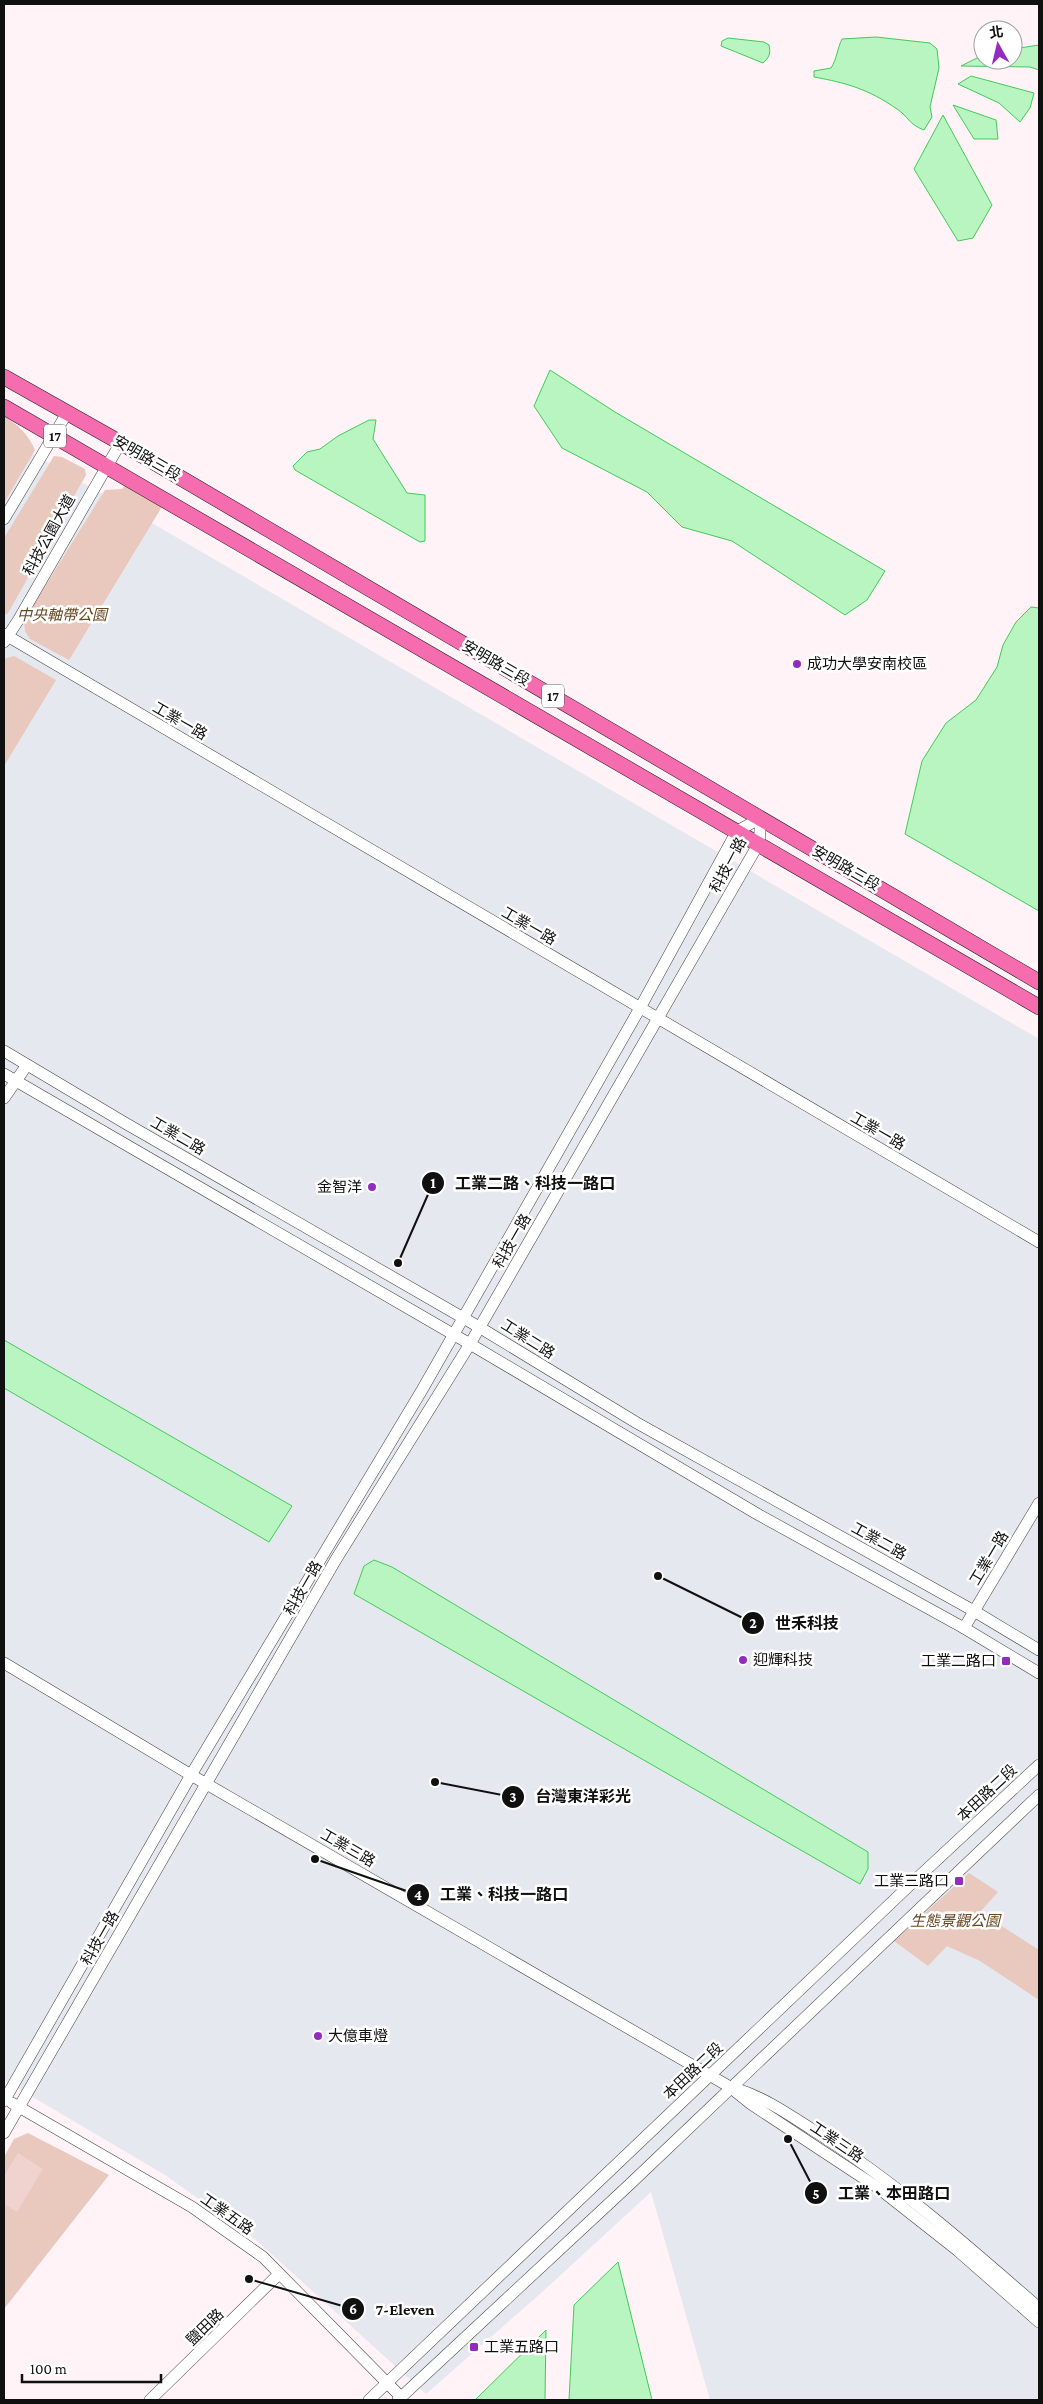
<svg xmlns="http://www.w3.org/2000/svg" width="1043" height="2404" font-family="'Crimson Pro','Noto Sans TC',serif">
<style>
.industrial{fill:#e5e8ee}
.green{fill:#e9c8bd}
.pitch{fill:#f0d2ce}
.water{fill:#b9f5c1;stroke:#41ca58}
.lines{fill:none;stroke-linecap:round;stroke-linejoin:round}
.minor-casing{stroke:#434343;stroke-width:12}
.major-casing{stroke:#212121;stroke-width:16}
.minor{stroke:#fff;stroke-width:11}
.major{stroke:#f56dae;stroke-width:15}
.poi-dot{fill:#942abe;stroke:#fff;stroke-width:2}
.labels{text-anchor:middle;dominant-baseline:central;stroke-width:5;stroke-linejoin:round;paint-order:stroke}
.shield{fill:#fff;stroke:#585858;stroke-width:1}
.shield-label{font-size:14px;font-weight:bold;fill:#101010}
.street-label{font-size:15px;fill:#101010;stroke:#fff}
.park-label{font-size:15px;font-style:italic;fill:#674821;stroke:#fff}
.poi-label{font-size:15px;fill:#101010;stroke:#fff;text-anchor:start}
.leader{fill:none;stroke:#101010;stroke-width:2}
.callout-dot{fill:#101010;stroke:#fff;stroke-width:2}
.mark-label{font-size:15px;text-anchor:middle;font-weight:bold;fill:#fff}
.callout-label{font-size:16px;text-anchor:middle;font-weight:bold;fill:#101010;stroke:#fff;stroke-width:5;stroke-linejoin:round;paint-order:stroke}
</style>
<rect width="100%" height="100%" fill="#fff3f8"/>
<path class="industrial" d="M4 437 1039 1039V2400H710L651 2192 540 2294 426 2394 256 2240 165 2175 4 2080Z"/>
<g class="green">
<path d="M4 416C18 425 28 434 35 450L4 503Z"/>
<path d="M54 456 62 457 85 469 86 475 8 613 4 615V538Z"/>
<path d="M126 485 163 505 69 660 30 639 25 631 24 620 105 490 122 489Z"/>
<path d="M14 656 56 680 4 766V659Z"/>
<path d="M969 1873 998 1892 980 1912 1039 1950V2000L980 1961 947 1946 928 1966 894 1941Z"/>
<path d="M28 2133 109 2175 4 2309V2157L14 2139Z"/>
</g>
<path class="pitch" d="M18 2153 43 2169 17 2212 4 2204V2176Z"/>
<g class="water">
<path d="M876 37 930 43 937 49 939 68 930 107 932 117 924 130C908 124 909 117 897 109 868 89 847 83 814 77V71L831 68C837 59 837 49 842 39Z"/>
<path d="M728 38 764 42 769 45C771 53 769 58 763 63L721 46 722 41Z"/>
<path d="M1039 45V70L1030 67 961 66 983 55V60H1013V49Z"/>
<path d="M971 76 1034 93 1030 108 1020 122 999 103 958 84Z"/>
<path d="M953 105 996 120 998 139H974Z"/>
<path d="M943 115 992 205 973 238 958 241 914 169Z"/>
<path d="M550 370 615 412 885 571 867 600 845 615 732 541 682 527 647 492 562 448 534 406Z"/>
<path d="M369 420H376L373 439 407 493 425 495V541L420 542 295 470 293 466 307 452 320 449 338 436Z"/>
<path d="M1031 607 1039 608V911L905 834 922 761 946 723 976 700 997 667 1003 645 1016 622Z"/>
<path d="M4 1340 292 1506 269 1542 4 1388Z"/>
<path d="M374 1560 392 1567 868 1852V1869L860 1884 354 1594 364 1566Z"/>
<path d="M618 2262 652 2400H569L574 2305Z"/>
<path d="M546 2330 545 2400H475Z"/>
</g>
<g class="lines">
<g class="minor-casing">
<g id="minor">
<path d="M4 519 67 413"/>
<path d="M4 634 1039 1242"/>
<path d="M4 642 19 619 121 442"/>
<path d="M4 1051 125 1123 479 1327 637 1423 974 1611 1039 1650"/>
<path d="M4 1074 470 1344 759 1515 964 1628 1039 1673"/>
<path d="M4 1098 27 1065"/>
<path d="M964 1628 1039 1503"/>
<path d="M4 1663 191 1775 730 2087 751 2104 877 2187 957 2250 1039 2322"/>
<path d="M737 2089C765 2098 788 2114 813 2130 894 2181 967 2245 1039 2308"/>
<path d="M4 2101 191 1775 422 1390 640 1008 737 831 761 818"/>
<path d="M12 2103 192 2207 263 2257 401 2397"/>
<path d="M4 2133 335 1561 470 1344 759 843 761 818"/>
<path d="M150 2400 279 2274"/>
<path d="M369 2400 912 1883 1039 1765"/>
<path d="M398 2400 629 2185 1039 1795"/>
</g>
</g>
<g class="major-casing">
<g id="major">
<path d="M4 377 128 447 1039 982"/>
<path d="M4 407 1039 1007"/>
</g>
</g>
<use href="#minor" class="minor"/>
<use href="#major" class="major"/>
</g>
<g class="poi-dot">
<circle cx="797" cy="664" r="5"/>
<circle cx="372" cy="1187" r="5"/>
<circle cx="743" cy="1660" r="5"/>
<rect x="1001" y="1656" width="10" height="10" rx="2.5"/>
<rect x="954" y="1876" width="10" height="10" rx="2.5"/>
<circle cx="318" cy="2036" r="5"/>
<rect x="469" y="2342" width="10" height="10" rx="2.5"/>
</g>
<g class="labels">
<g class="shield">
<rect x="44" y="424.5" width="22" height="23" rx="4"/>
<rect x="542" y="684.5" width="22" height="23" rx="4"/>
</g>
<g class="shield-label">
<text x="55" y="436">17</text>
<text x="553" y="696">17</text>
</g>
<g class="street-label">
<text transform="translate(147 458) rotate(30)">安明路三段</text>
<text transform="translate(49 535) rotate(-61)">科技公園大道</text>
<text transform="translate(496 663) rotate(30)">安明路三段</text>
<text transform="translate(180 721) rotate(30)">工業一路</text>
<text transform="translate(728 865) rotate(-62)">科技一路</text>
<text transform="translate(846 868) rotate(30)">安明路三段</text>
<text transform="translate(529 926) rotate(30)">工業一路</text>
<text transform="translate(878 1131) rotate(30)">工業一路</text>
<text transform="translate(178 1136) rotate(30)">工業二路</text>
<text transform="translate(512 1241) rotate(-60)">科技一路</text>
<text transform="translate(528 1339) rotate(32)">工業二路</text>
<text transform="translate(879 1541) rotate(29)">工業二路</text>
<text transform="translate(989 1558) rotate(-59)">工業一路</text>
<text transform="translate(303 1588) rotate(-60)">科技一路</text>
<text transform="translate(987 1793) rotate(-43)">本田路二段</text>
<text transform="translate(348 1848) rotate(30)">工業三路</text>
<text transform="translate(100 1938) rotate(-60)">科技一路</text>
<text transform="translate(693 2071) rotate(-43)">本田路二段</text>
<text transform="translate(837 2142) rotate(34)">工業三路</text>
<text transform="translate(227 2214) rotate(35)">工業五路</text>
<text transform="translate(205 2327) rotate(-44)">鹽田路</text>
</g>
<g class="park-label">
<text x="62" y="615">中央軸帶公園</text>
<text x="955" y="1921">生態景觀公園</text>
</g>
<g class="poi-label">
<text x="807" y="664">成功大學安南校區</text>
<text x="362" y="1187" text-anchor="end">金智洋</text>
<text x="753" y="1660">迎輝科技</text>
<text x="996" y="1661" text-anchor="end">工業二路口</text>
<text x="949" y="1881" text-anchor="end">工業三路口</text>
<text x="328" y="2036">大億車燈</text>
<text x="484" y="2347">工業五路口</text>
</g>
</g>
<path class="leader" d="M398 1263L433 1183M658 1576L753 1623M435 1782L513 1797M315 1859L418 1895M788 2139L816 2193M249 2279L353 2309"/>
<g class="callout-dot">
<circle cx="398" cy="1263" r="5"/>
<circle cx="658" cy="1576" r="5"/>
<circle cx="435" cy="1782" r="5"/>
<circle cx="315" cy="1859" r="5"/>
<circle cx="788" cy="2139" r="5"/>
<circle cx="249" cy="2279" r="5"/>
<circle cx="433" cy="1183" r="12"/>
<circle cx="753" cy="1623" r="12"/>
<circle cx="513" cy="1797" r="12"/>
<circle cx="418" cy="1895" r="12"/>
<circle cx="816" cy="2193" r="12"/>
<circle cx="353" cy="2309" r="12"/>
</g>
<g class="mark-label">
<text x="433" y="1188">1</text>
<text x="753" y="1628">2</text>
<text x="513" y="1802">3</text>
<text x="418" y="1900">4</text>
<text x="816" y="2199">5</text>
<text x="353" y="2314">6</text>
</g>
<g class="callout-label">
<text x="535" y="1189">工業二路、科技一路口</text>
<text x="807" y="1629">世禾科技</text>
<text x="583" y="1802">台灣東洋彩光</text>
<text x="504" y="1900">工業、科技一路口</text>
<text x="894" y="2199">工業、本田路口</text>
<text x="405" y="2315">7-Eleven</text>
</g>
<rect width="1043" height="2404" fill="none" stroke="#101010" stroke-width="10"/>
<g transform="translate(998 45) rotate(352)"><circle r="24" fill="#ffffff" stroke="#9f9f9f"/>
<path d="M0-4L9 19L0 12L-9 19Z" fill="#942abe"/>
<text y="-8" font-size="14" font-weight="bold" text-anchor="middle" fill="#101010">北</text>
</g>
<path d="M22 2374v8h139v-8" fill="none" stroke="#101010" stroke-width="2.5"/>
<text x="30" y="2374" font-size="15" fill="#101010" stroke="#ffffff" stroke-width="4" paint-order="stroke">100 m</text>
</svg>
